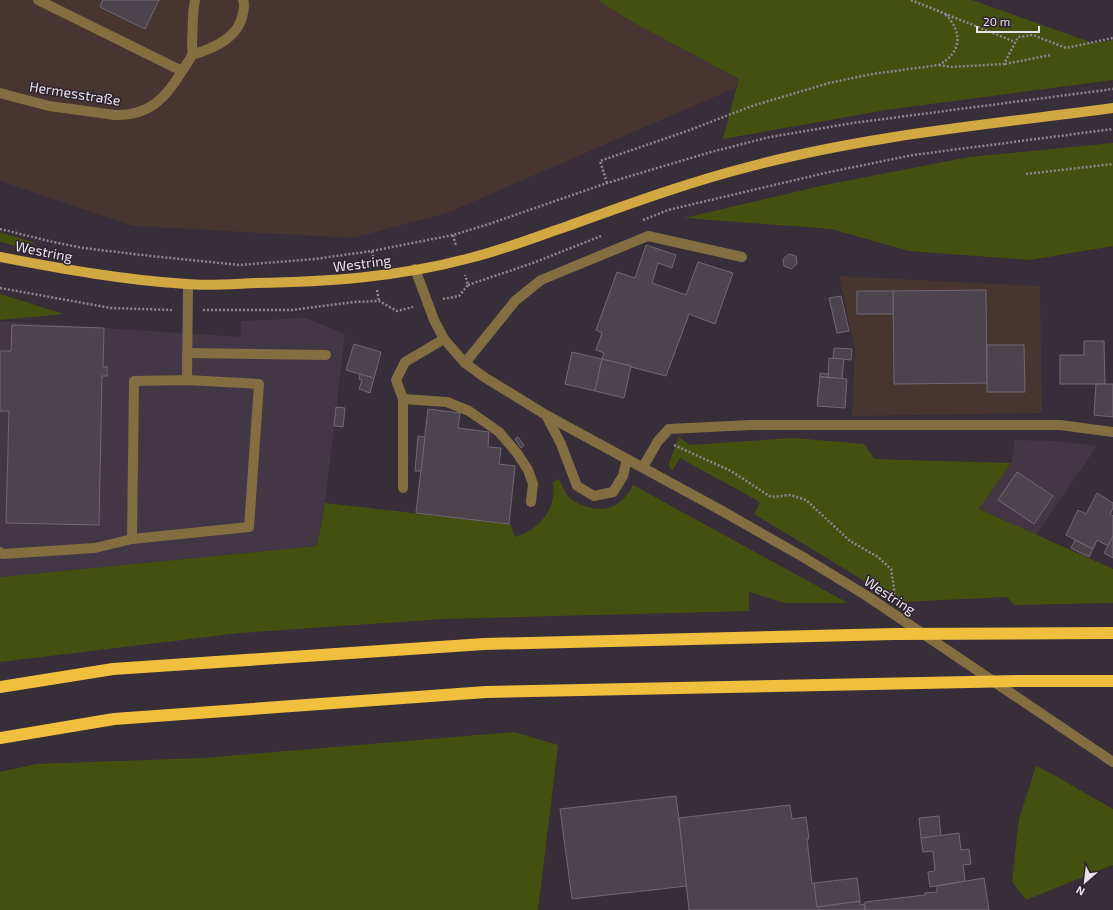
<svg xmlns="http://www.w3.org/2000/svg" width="1113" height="910" font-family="'Exo 2',sans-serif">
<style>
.built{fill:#433645}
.industrial{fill:#483431}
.green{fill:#435010}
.building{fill:#4c434d;stroke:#726874}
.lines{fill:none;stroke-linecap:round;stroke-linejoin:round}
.path{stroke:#8e868f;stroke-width:2.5;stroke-dasharray:2 2;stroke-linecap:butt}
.minor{stroke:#826e41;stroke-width:10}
.major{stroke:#d1a842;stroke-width:10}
.highway{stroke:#f1bf3e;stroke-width:12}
.labels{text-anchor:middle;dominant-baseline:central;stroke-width:3;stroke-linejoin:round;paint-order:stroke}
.street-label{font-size:14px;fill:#e8e2e9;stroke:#2d242f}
</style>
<rect width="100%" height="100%" fill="#372e39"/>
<g class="built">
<path d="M306 318 345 334 325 503 317 546 0 577V322H14L241 337V321Z"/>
<path d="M1015 440 1058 441 1097 446 1036 535 979 509 1011 463Z"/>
</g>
<g class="industrial">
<path d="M0 0H597L636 24 739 79 735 88 447 213 353 238 133 226 0 181Z"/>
<path d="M839 276 1040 286 1042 413 852 416 855 349Z"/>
</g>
<g class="green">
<path d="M597 0H972L1093 43 1113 40V80L886 110 723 139 739 79 636 24Z"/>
<path d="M1113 143V246L1030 260 909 251 831 229 684 218 825 185 969 157Z"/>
<path d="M0 232 2 233 36 243 17 246 0 242Z"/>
<path d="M0 294 64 314 0 320Z"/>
<path d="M679 437 690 445 793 438 864 444 874 459 1011 463 979 509 1113 569V603L1014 605 1007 597 899 602 754 514 760 502 680 458 672 471 669 466V463Z"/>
<path d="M559 479C562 485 565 494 570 498 581 508 605 513 617 504 624 499 629 493 633 485L848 603H785L749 592V611L443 619 240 633 0 662V577L317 546 325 503 510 524 515 537C540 529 557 509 553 482Z"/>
<path d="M514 732 558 745 538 910H0V772L36 764 202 758Z"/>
<path d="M1036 766 1052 774 1113 809V865L1026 900 1012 882 1019 819Z"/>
</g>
<g class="building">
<path d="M103 0H159L145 29 100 7Z"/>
<path d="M646 245 676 255 672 268 658 263 652 283 686 295 698 262 733 273 715 324 689 314 666 376 631 367V366L602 359 604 353 596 350 602 333 596 330 617 272 635 278Z"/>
<path d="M789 254 796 256 797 264 791 269 784 266 783 259Z"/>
<path d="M986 290 987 383 894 384 893 291Z"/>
<rect x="857" y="291" width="36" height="23"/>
<path d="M841 296 849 331 837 333 829 298Z"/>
<path d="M12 325 104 328 103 367H107V376H102L99 525 6 523 9 411H0V351H11Z"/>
<path d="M1084 341H1104L1105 384H1060V355H1084Z"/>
<path d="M354 344 381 352 374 378 346 370Z"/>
<path d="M987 345H1024L1025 392H987Z"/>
<path d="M834 348 852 349 851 360 833 358Z"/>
<path d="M572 352 602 359 595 391 565 384Z"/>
<path d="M829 358 844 359 842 379 828 377Z"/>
<path d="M602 359 631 366 624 398 595 391Z"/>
<path d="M820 373 828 374V377H820Z"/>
<path d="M360 374 374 378 370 393 359 389 362 380 359 379Z"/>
<path d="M820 377 847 379 845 408 817 406Z"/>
<path d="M1096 384H1113V417L1094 415Z"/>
<path d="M336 407 345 408 343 427 334 426Z"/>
<path d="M428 409 460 413 458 428 489 432 488 447 501 448 499 464 515 466 509 524 416 513Z"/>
<path d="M418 436 425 437 421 471H415Z"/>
<path d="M518 437 524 445 521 448 515 439Z"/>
<path d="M1017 472 1053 496 1034 524 998 500Z"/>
<path d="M1097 493 1113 503V508L1110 514 1113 516V536L1108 546 1097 540 1093 549 1066 535 1078 510 1086 514Z"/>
<path d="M1113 536V558L1104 553Z"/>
<path d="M1075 540 1093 549 1089 557 1071 548Z"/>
<path d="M676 796 687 886 572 899 560 809Z"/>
<path d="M790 805 792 819 806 817 809 839H807L812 884 814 883 817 907 860 901V905L864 904 865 910H689L679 818Z"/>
<path d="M939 816 941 836 921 838 919 818Z"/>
<path d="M959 833 961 850 969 849 971 864 963 865 965 881 930 887 928 872 935 871 933 851 923 852 921 838Z"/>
<path d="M857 878 860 901 817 907 814 883Z"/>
<path d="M984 878 989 910H865V902L925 895V893L937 892V886Z"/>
</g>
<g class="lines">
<g class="path">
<path d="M911 0 1015 42"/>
<path d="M1005 64 1051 55"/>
<path d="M939 65 951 67 1004 64 1018 37 1033 35 1066 48 1113 38"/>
<path d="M1026 174 1113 164"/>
<path d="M607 183 600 161 687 131 752 106 829 83 872 74 939 65C962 52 963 32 945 14"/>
<path d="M643 220 668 210 825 173 913 155 1113 129"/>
<path d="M0 229 53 242 83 248 151 256 240 265 315 259 372 251 453 235 489 224 607 183 711 152 770 137 853 123 1113 89"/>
<path d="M453 235 456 246"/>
<path d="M372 251 374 261"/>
<path d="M468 285 533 263 601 236"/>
<path d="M0 288 111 308 172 310"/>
<path d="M377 290 379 301"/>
<path d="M443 299 459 296 468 285 465 275"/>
<path d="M203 310H292L355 302 379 301 397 311 413 307"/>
<path d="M674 445 731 471 771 497 790 495 806 500 850 541 878 557 891 569 894 588V595"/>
</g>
<g class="minor">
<path d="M38 0 182 71"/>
<path d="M192 55C214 48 239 38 243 13 244 8 245 4 243 0"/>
<path d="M0 93 49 106 115 115C149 116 166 98 182 71 185 66 190 60 192 55 193 51 192 46 192 43 193 28 192 14 195 0"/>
<path d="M415 269 434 320 444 339 465 363 484 377 546 415 724 512 803 557 867 596 1113 762"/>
<path d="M187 353 326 355"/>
<path d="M465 363 515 301 541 280 648 236 742 257"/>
<path d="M187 380 259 384 249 527 132 539 134 381Z"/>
<path d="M187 380 188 285"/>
<path d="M403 399 447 402 469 411 499 432 517 453 528 470 533 484 531 502"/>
<path d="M546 415 561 444 577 486 594 496 613 492 623 476 627 459"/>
<path d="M643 467 658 441 669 429 750 425H1060L1113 432"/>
<path d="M403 488V399L396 380 405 362 444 339"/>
<path d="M0 552 2 554 95 548 132 539"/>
</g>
<path class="major" d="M0 257C62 269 124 280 186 284 209 286 232 284 255 283 327 282 400 277 470 258 503 250 535 237 568 226 629 204 689 182 752 166 869 135 994 124 1113 108"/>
<g class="highway">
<path d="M0 687 113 669 484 644 894 634 1113 633"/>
<path d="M0 738 114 719 486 692 1022 681H1113"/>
</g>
</g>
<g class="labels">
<g class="street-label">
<text transform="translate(75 93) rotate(9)">Hermesstraße</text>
<text transform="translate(44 251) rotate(11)">Westring</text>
<text transform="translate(362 263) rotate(-7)">Westring</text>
<text transform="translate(890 595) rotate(33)">Westring</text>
</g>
</g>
<g transform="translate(1085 882) rotate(208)" stroke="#2d242f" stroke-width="3" paint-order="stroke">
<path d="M0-3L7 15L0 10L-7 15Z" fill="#e8e2e9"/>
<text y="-6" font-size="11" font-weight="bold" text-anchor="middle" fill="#e8e2e9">N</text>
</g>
<path d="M977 26v6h62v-6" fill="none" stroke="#e8e2e9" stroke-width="2"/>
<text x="983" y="26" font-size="12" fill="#e8e2e9" stroke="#2d242f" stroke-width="3" paint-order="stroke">20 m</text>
</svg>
